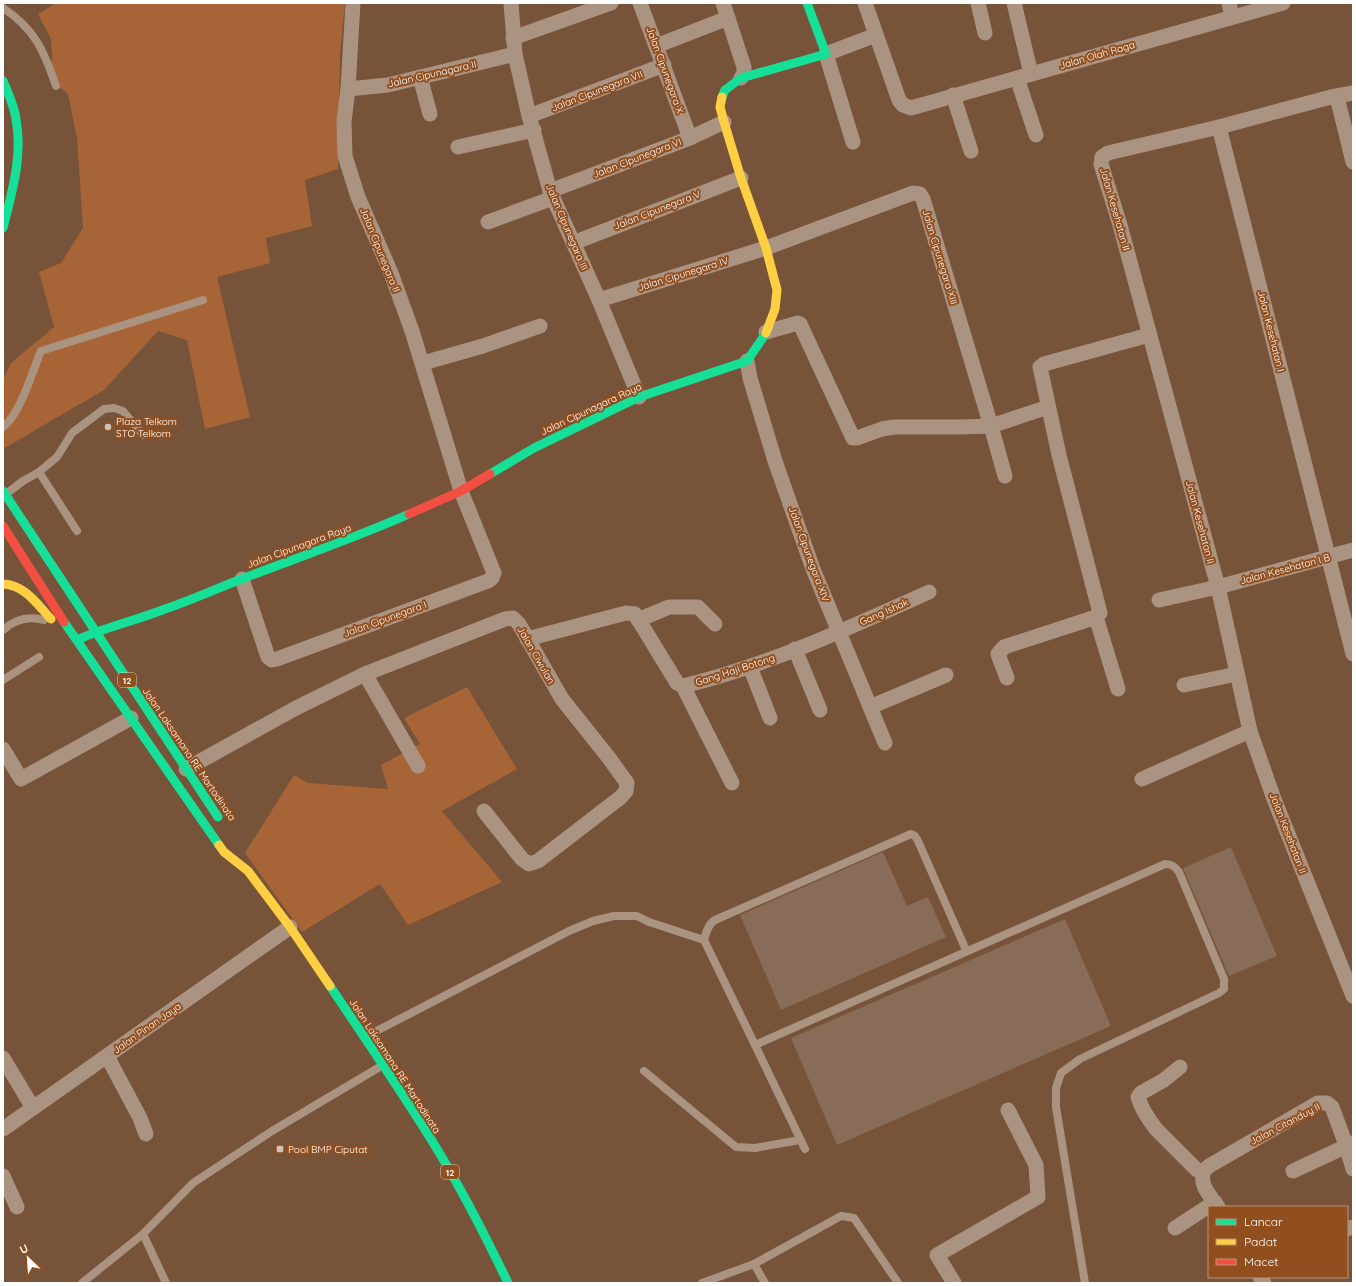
<svg xmlns="http://www.w3.org/2000/svg" width="1356" height="1286" font-family="Quicksand,sans-serif">
<style>
.green{fill:#a76537}
.building{fill:#886c57}
.lines{fill:none;stroke-linecap:round;stroke-linejoin:round}
.lane{stroke:#aa9381;stroke-width:8}
.street{stroke:#aa9381;stroke-width:15}
.fast{stroke:#16e098;stroke-width:9}
.slow{stroke:#ffcf43;stroke-width:9}
.jam{stroke:#f24e42;stroke-width:9}
.poi-dot{fill:#cfc3ba;stroke:#914f1f;stroke-width:1.5}
.labels{text-anchor:middle;dominant-baseline:central;stroke-width:4;stroke-linejoin:round;paint-order:stroke}
.shield{fill:#914f1f;stroke:#decabc;stroke-width:1}
.shield-label{font-size:9px;font-weight:bold;fill:#fff}
.street-label{font-size:10px;fill:#fff;stroke:#914f1f}
.poi-label{font-size:10px;fill:#fff;stroke:#914f1f;text-anchor:start}
</style>
<rect width="100%" height="100%" fill="#775339"/>
<g class="green">
<path d="M56 3H345L340 55 338 169 305 180 312 226 266 238 270 263 217 277 250 417 205 429 187 340 158 331 104 390 3 449V379L11 363 54 327 39 272 61 263 83 228 77 138 68 94 49 79 52 57 51 39 38 14Z"/>
<path d="M467 687 517 769 442 811 502 882 408 925 380 884 302 932 245 853 294 775 308 783 388 789 381 765 420 744 404 718Z"/>
</g>
<g class="building">
<path d="M1231 847 1277 956 1229 976 1183 868Z"/>
<path d="M883 852 907 906 928 897 946 937 781 1010 740 915Z"/>
<path d="M1065 919 1111 1026 837 1145 791 1038Z"/>
</g>
<g class="lines">
<g class="lane">
<path d="M3 8C35 29 44 51 56 86"/>
<path d="M3 427C21 413 32 372 41 351L203 300"/>
<path d="M6 494 23 481 39 472"/>
<path d="M77 531 39 472 57 457 72 433 104 409 114 408 123 411 143 435"/>
<path d="M3 630C15 619 29 616 44 620"/>
<path d="M3 680 39 657"/>
<path d="M966 950 918 841 915 836 911 834 715 920C708 924 706 933 704 940L755 1045 1165 864C1172 864 1175 867 1179 872L1224 979V989L1219 993 1080 1059 1061 1073 1056 1088V1107L1085 1283"/>
<path d="M365 1037 569 931 593 921 614 916H637L649 922 704 940"/>
<path d="M755 1045 805 1149"/>
<path d="M644 1071 736 1147 755 1148 800 1140"/>
<path d="M143 1234 166 1283"/>
<path d="M754 1264 765 1283"/>
<path d="M82 1283 143 1234 193 1183 272 1131 383 1065"/>
<path d="M702 1283 754 1264 841 1216 854 1218 898 1283"/>
</g>
<g class="street">
<path d="M511 3 515 54 529 116 550 191 599 300 639 397"/>
<path d="M640 3 690 138"/>
<path d="M723 3 744 67V73L741 78"/>
<path d="M865 3 899 100 903 105 911 108 1283 3"/>
<path d="M978 3 985 33"/>
<path d="M1014 3 1031 74"/>
<path d="M1229 3 1232 17"/>
<path d="M513 38 611 3"/>
<path d="M656 46 728 18"/>
<path d="M420 77 430 114"/>
<path d="M1017 78 1036 135"/>
<path d="M348 89 388 85 515 54"/>
<path d="M1353 93 1331 97 1219 127 1353 654"/>
<path d="M953 95 971 151"/>
<path d="M1337 97 1353 162"/>
<path d="M529 116 664 65"/>
<path d="M1219 127 1108 153 1102 157 1101 164 1120 225 1218 587 1250 731 1274 799 1353 996"/>
<path d="M853 142 826 54 876 35"/>
<path d="M458 147 534 130"/>
<path d="M550 191 690 138 724 122"/>
<path d="M488 222 553 198"/>
<path d="M573 243 741 178"/>
<path d="M599 300 766 248 913 193 920 194 923 199 991 426 1005 476"/>
<path d="M766 332 798 323 800 324 853 438H857L882 429 894 427H960L991 426 1048 407"/>
<path d="M747 361 750 378 775 461 813 569 885 743"/>
<path d="M423 363 483 346 540 326"/>
<path d="M242 579 268 657 272 660 277 659 488 581 492 578 494 573 461 491 412 331 391 273 358 197 345 156 344 121 348 89 353 3"/>
<path d="M1159 600 1218 587 1353 550"/>
<path d="M1096 617 1118 689"/>
<path d="M638 620 669 607H698L715 624"/>
<path d="M527 639 626 613 635 614 677 683 683 686C769 665 849 628 929 592"/>
<path d="M795 649 820 710"/>
<path d="M750 667 770 718"/>
<path d="M365 674 418 766"/>
<path d="M1007 678 998 654 1004 647 1096 617 1100 613 1059 455 1040 367 1044 364 1149 335"/>
<path d="M1184 685 1237 674"/>
<path d="M683 686 732 783"/>
<path d="M870 707 946 675"/>
<path d="M3 749 21 779 131 718"/>
<path d="M186 769 296 708 365 674 505 619 513 618 519 624 562 699 609 758 627 783 626 791 621 797 538 861 529 864 522 859 484 811"/>
<path d="M1142 779 1250 731"/>
<path d="M107 1056 140 1118 146 1134"/>
<path d="M3 1058 33 1108"/>
<path d="M1180 1067 1164 1080 1141 1093 1138 1097C1141 1108 1149 1120 1156 1129L1197 1170 1203 1172"/>
<path d="M3 1129 290 927"/>
<path d="M1293 1171 1353 1143"/>
<path d="M1203 1172 1209 1166 1318 1103H1327L1332 1107 1346 1145 1353 1169"/>
<path d="M1203 1172C1200 1187 1210 1195 1218 1207"/>
<path d="M3 1176 17 1207"/>
<path d="M1175 1228 1215 1202"/>
<path d="M1347 1229 1353 1227"/>
<path d="M1260 1277 1264 1283"/>
<path d="M954 1283 937 1255 1038 1197 1036 1165 1008 1110"/>
</g>
<g class="fast">
<path d="M3 81C8 93 14 105 16 119 23 156 12 192 3 228"/>
<path d="M722 97 725 90 741 78 826 54 807 3"/>
<path d="M490 474 534 448 639 397 747 361 766 333"/>
<path d="M3 491 218 817"/>
<path d="M64 622 219 845"/>
<path d="M79 639C107 627 137 620 165 609 192 600 218 588 244 578 299 557 355 538 409 514"/>
<path d="M330 986C366 1040 403 1093 437 1149 463 1192 486 1237 508 1283"/>
</g>
<g class="slow">
<path d="M722 97 720 107 724 122 741 178 766 248 777 290 775 309 766 333"/>
<path d="M3 584C25 585 37 604 51 619"/>
<path d="M219 845 224 852 248 871 290 927 330 986"/>
</g>
<g class="jam">
<path d="M409 514 461 491 490 474"/>
<path d="M3 526 64 622"/>
</g>
</g>
<g class="poi-dot">
<circle cx="108" cy="427" r="4"/>
<rect x="276" y="1145" width="8" height="8" rx="2"/>
</g>
<g class="labels">
<g class="shield">
<rect x="118" y="673" width="18" height="14" rx="3"/>
<rect x="441" y="1165" width="18" height="14" rx="3"/>
</g>
<g class="shield-label">
<text x="127" y="680">12</text>
<text x="450" y="1172">12</text>
</g>
<g class="street-label">
<text transform="translate(1097 55) rotate(-16)">Jalan Olah Raga</text>
<text transform="translate(665 70) rotate(70)">Jalan Cipunegara X</text>
<text transform="translate(432 74) rotate(-13)">Jalan Cipunagara II</text>
<text transform="translate(597 91) rotate(-21)">Jalan Cipunegara VII</text>
<text transform="translate(637 158) rotate(-21)">Jalan Cipunegara VI</text>
<text transform="translate(1115 209) rotate(74)">Jalan Kesehatan II</text>
<text transform="translate(657 210) rotate(-21)">Jalan Cipunegara V</text>
<text transform="translate(567 227) rotate(67)">Jalan Cipunegara III</text>
<text transform="translate(380 250) rotate(68)">Jalan Cipunegara II</text>
<text transform="translate(940 257) rotate(73)">Jalan Cipunegara XIII</text>
<text transform="translate(683 274) rotate(-17)">Jalan Cipunegara IV</text>
<text transform="translate(1271 331) rotate(76)">Jalan Kesehatan I</text>
<text transform="translate(591 409) rotate(-25)">Jalan Cipunagara Raya</text>
<text transform="translate(1200 522) rotate(75)">Jalan Kesehatan II</text>
<text transform="translate(299 546) rotate(-20)">Jalan Cipunagara Raya</text>
<text transform="translate(809 554) rotate(70)">Jalan Cipunegara XIV</text>
<text transform="translate(1285 569) rotate(-15)">Jalan Kesehatan I B</text>
<text transform="translate(884 612) rotate(-24)">Gang Ishak</text>
<text transform="translate(385 619) rotate(-20)">Jalan Cipunegara I</text>
<text transform="translate(536 655) rotate(60)">Jalan Ciwulan</text>
<text transform="translate(735 670) rotate(-18)">Gang Haji Botong</text>
<text transform="translate(189 754) rotate(56)">Jalan Laksamana RE Martadinata</text>
<text transform="translate(1288 833) rotate(69)">Jalan Kesehatan II</text>
<text transform="translate(147 1028) rotate(-35)">Jalan Pinan Jaya</text>
<text transform="translate(395 1066) rotate(57)">Jalan Laksamana RE Martadinata</text>
<text transform="translate(1285 1124) rotate(-28)">Jalan Citanduy II</text>
</g>
<g class="poi-label">
<text x="116" y="421">Plaza Telkom<tspan x="116" dy="12">STO Telkom</tspan></text>
<text x="288" y="1149">Pool BMP Ciputat</text>
</g>
</g>
<rect width="1356" height="1286" fill="none" stroke="#ffffff" stroke-width="8"/>
<rect x="1208" y="1206" width="140" height="72" fill="#914f1f" stroke="#bd9579"/>
<rect x="1216" y="1219" width="20" height="6" fill="#16e098" stroke="#bd9579"/>
<text x="1244" y="1226" font-size="12" fill="#ffffff">Lancar</text>
<rect x="1216" y="1239" width="20" height="6" fill="#ffcf43" stroke="#bd9579"/>
<text x="1244" y="1246" font-size="12" fill="#ffffff">Padat</text>
<rect x="1216" y="1259" width="20" height="6" fill="#f24e42" stroke="#bd9579"/>
<text x="1244" y="1266" font-size="12" fill="#ffffff">Macet</text>
<g transform="translate(28 1258) rotate(335)" stroke="#914f1f" stroke-width="3" paint-order="stroke">
<path d="M0-3L7 15L0 10L-7 15Z" fill="#ffffff"/>
<text y="-6" font-size="11" font-weight="bold" text-anchor="middle" fill="#ffffff">U</text>
</g>
</svg>
